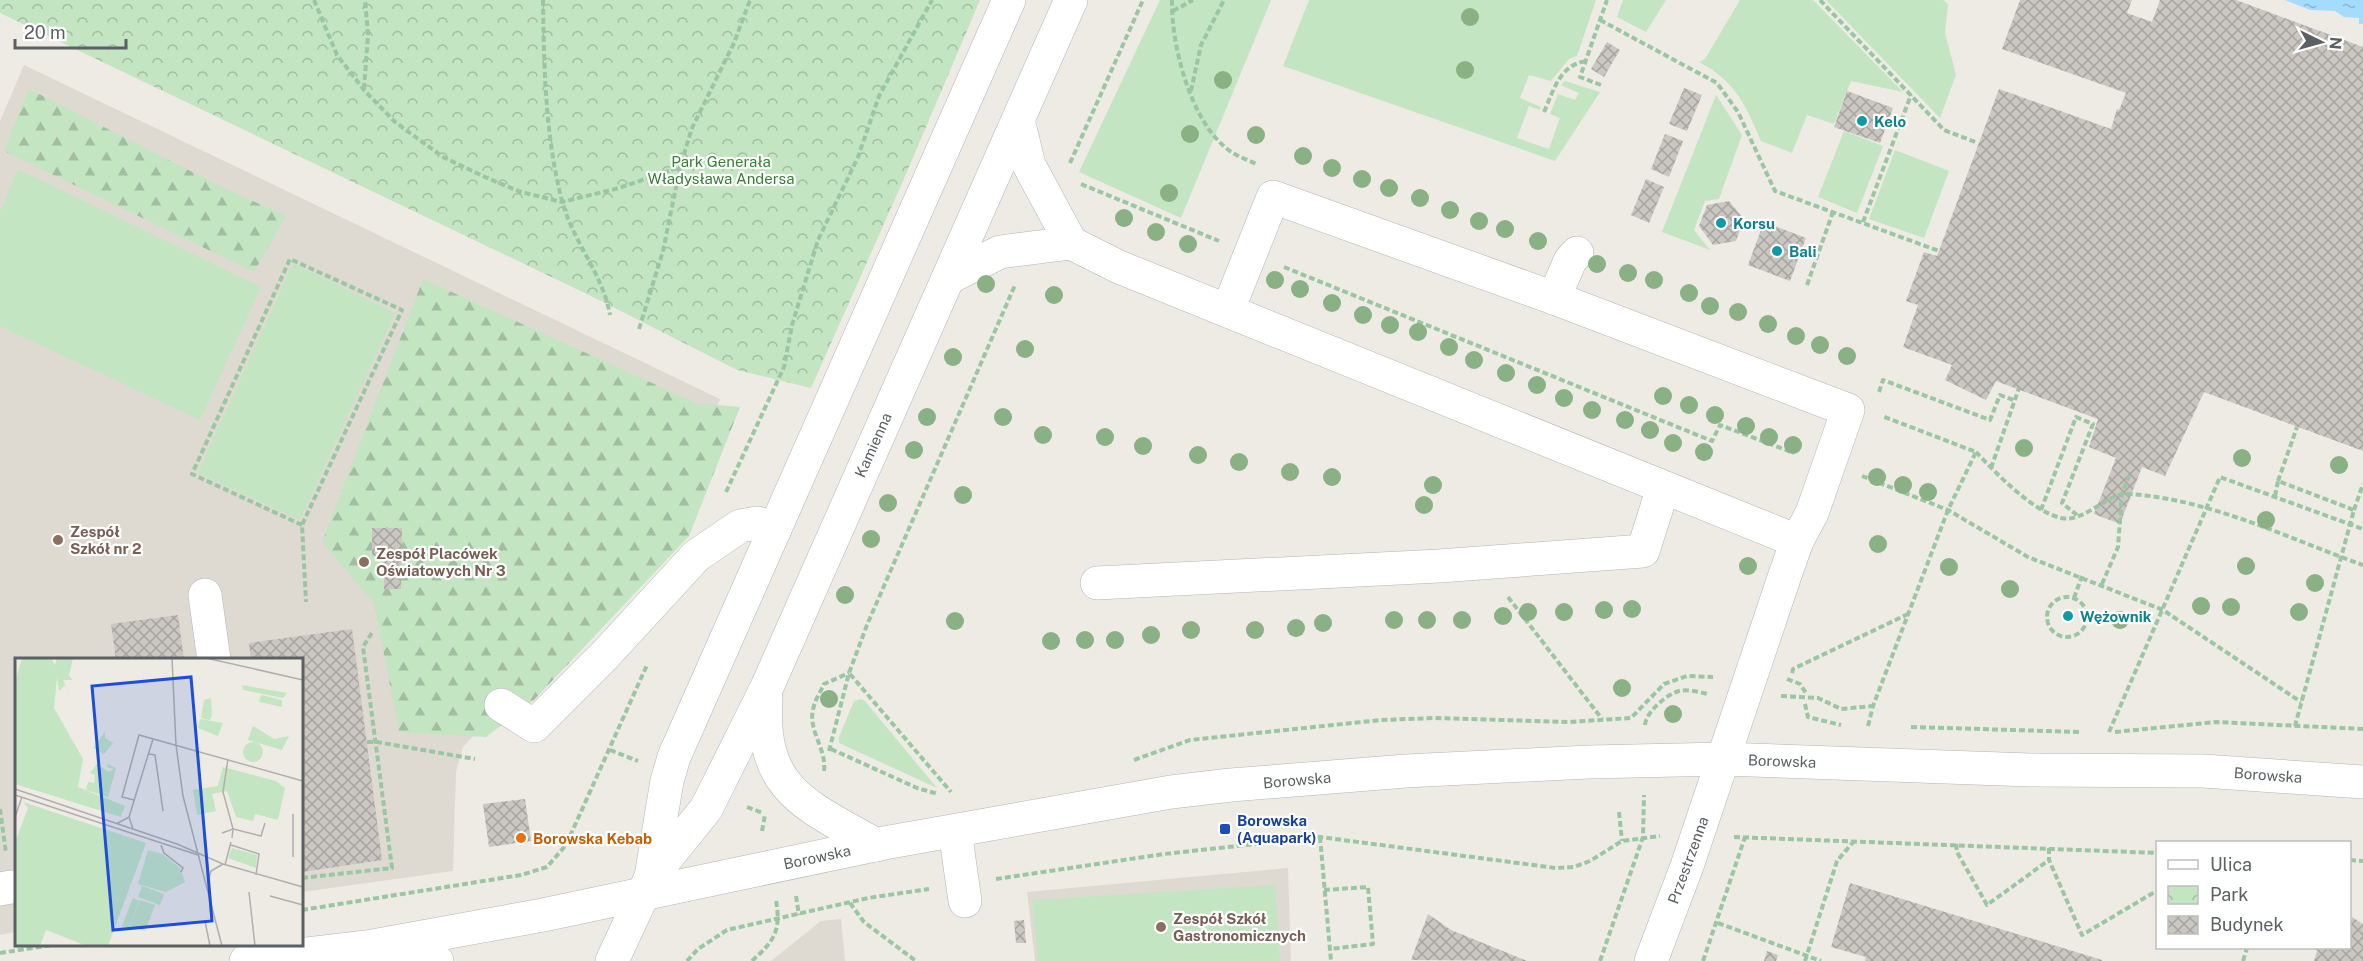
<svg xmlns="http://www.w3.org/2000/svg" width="2363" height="961" font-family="'Public Sans',sans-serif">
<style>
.education{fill:#dedad2}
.grass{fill:#c3e5c1}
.forest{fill:url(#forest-firs)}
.park{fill:url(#park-crowns)}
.water{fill:url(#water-ripples)}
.building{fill:url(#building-cross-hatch)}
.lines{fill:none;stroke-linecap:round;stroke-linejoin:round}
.minor-casing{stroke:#b1b5b9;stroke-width:34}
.path{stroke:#9ac6a4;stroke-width:4;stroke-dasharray:6 3;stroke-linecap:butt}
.minor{stroke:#fff;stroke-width:33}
.tree{fill:#89b184}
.culture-dot{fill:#0f9aa8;stroke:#fff;stroke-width:2}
.education-dot{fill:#8d6e63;stroke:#fff;stroke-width:2}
.transit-dot{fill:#1a4fb4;stroke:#fff;stroke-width:2}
.food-dot{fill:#e8710a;stroke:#fff;stroke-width:2}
.labels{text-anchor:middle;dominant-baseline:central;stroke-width:4.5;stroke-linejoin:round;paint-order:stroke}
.culture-label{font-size:15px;font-weight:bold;fill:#0d838f;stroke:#fff;text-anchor:start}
.park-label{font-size:15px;fill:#368136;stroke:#fff}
.street-label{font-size:15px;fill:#5c6064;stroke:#fff}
.education-label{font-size:15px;font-weight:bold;fill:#785e54;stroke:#fff;text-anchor:start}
.transit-label{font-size:15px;font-weight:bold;fill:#164399;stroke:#fff;text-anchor:start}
.food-label{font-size:15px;font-weight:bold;fill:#c56008;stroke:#fff;text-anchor:start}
.inset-road{fill:none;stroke:#b0afad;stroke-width:1.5}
.view{fill:#1d4ed8;fill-opacity:0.15;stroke:#1d4ed8;stroke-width:3}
.inset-edge{fill:none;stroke:#5c6064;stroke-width:3}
</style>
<defs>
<pattern id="forest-firs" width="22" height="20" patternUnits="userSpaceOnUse" patternTransform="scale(1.5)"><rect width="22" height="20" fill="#c3e5c1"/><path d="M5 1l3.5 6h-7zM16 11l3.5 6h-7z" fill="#a2bda0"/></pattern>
<pattern id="park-crowns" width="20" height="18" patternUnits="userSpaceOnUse" patternTransform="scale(1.5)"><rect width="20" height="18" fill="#c3e5c1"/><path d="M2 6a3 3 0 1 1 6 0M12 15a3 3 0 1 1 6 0" fill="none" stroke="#a2bda0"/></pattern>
<pattern id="water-ripples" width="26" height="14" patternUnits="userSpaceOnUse" patternTransform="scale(1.5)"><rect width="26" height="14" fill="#a5dbfd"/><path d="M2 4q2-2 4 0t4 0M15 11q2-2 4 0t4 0" fill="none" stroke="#8ab5d0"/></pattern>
<pattern id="building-cross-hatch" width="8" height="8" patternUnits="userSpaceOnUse" patternTransform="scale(1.5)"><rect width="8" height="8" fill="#cac6c1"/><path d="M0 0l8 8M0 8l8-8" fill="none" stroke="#a7a4a0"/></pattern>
</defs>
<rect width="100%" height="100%" fill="#eeebe4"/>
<g class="education">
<path d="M24 65 720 399 672 525 463 747 456 772 453 871 302 892V660H16V932L0 935V121Z"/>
<path d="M1288 868 1291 961H1035L1027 892Z"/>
<path d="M841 919 845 961H771L821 921Z"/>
</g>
<g class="grass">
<path d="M1160 0H1271L1181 218 1079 172Z"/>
<path d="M1309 0H1596L1577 56 1569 59 1551 81 1529 75 1520 98 1541 107 1540 110 1529 106 1517 138 1549 149 1560 118 1550 114 1558 94 1575 100 1579 93 1561 85 1565 81 1600 92 1555 161 1283 66Z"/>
<path d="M1623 0H1666L1646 32 1617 17Z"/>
<path d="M1740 0H1813L1903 92 1851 81 1834 124 1807 115 1792 153 1761 141C1745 104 1736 82 1699 62L1705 59Z"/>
<path d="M1826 0H1943L1948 4 1945 33 1956 75 1940 118Z"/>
<path d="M1716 95 1742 135 1719 199 1705 201 1694 230 1710 250 1662 232Z"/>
<path d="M1844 131 1883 146 1857 213 1818 197Z"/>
<path d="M1895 150 1949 171 1924 238 1869 219Z"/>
<path d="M18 169 261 287 200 420 0 326V212Z"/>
<path d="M293 263 395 313 300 520 198 473Z"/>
<path d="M861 699 864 700 937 788 839 743V737L854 701Z"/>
<path d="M1275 885 1280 961H1038L1032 900Z"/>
</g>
<g class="forest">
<path d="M29 89 222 187 286 216 254 272 4 151Z"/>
<path d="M423 279 696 403 740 407 689 536 535 699 486 737 399 732 374 603 322 542Z"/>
</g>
<path class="park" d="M0 0H980L903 181 811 388 737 370 593 297 0 13Z"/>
<path class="water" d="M2285 0H2363V24H2359V18L2344 17 2335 11 2310 10Z"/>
<g class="building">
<path d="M2020 0H2132L2127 13 2152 22 2160 0H2236L2363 47V451L2204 392 2165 476 2142 467 2120 524 2094 514 2116 458 2089 447 2098 419 1996 381 1986 400 1945 380 1952 365 1903 347 1918 305 1906 301 1924 252 1937 256 1999 89 2111 129 2117 109 2119 110 2126 93 2002 49Z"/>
<path d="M1607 42 1620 50 1604 77 1591 69Z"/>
<path d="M1684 88 1702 95 1687 131 1669 124Z"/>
<path d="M1847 91 1893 108 1880 143 1834 127Z"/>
<path d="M1665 134 1683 141 1669 177 1651 169Z"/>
<path d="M1646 179 1664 187 1649 223 1631 215Z"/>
<path d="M1729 201 1744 219 1736 241 1713 245 1699 226 1707 205Z"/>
<path d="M1764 222 1806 238 1790 281 1748 265Z"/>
<path d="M372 528H402L401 589H384V556H372Z"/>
<path d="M178 615 184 660H116L111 624Z"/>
<path d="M352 629 382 860 302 872V660H251L249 643Z"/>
<path d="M525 799 531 841 489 847 483 804Z"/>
<path d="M1850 883 2102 960V961H1865L1866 957 1831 947Z"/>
<path d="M1428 914 1451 930 1527 961 1411 960Z"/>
<path d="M2352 917 2363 924V961H2314L2317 951 2314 948H2350V919L2352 920Z"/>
<path d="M1024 920 1026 943H1016L1014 921Z"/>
<path d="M1767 951 1778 955 1776 961H1764Z"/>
</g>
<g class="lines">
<g class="minor-casing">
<g id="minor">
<path d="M1071 243 1119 267 1797 541"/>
<path d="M948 278 1000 252 1071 243 1029 165 1018 120"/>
<path d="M1554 298 1570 261 1577 253"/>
<path d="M1228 310 1273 197 1554 298 1848 410 1812 513 1797 541 1785 575 1687 866 1651 961"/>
<path d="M1097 583 1439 566 1643 551 1663 488"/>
<path d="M205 595 214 660"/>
<path d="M766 698C760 791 805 804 876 845"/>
<path d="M501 705 534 726 605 655 696 556 740 526 757 523 775 529"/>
<path d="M955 831 965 901"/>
<path d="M651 877 706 809 767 687 1071 0"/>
<path d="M0 889 11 887"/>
<path d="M384 951 437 961"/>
<path d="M246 961 367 947 543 915 884 843 1171 792 1231 785 1406 771 1589 762 1723 759 2030 770 2203 771 2363 782"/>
<path d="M612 961 651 877 667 781 674 757 1009 0"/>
</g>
</g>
<g class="path">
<path d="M314 0 337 55 364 90 395 122 443 157 485 177 521 192 562 202 619 188 680 167"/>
<path d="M543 0C544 66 545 136 562 201 573 242 603 274 610 315"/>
<path d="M1172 0C1171 45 1191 124 1230 151 1238 157 1249 160 1258 165"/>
<path d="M1820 0 1944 130 1978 143"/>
<path d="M1173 11 1193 0"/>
<path d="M1600 20 1717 83 1738 112 1775 191 1939 251"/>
<path d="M1601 85 1580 77 1607 0"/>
<path d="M364 89 368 34 365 0"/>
<path d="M1191 91 1201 45 1224 0"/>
<path d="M1544 112C1554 89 1560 65 1586 61"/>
<path d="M1070 163 1143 0"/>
<path d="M1081 184 1219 241"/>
<path d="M1863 222 1911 95"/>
<path d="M1284 267 1712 441 1720 425 1794 453"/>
<path d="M1807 285 1833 212"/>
<path d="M639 329 663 251 680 167 692 128 734 43 750 0"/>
<path d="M1879 392 1883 380 1990 420 2000 395 2016 401"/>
<path d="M1976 452C1996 473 2032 511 2061 518 2085 523 2106 493 2129 494 2210 499 2287 538 2363 565"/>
<path d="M1991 468 2019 388"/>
<path d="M1862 476 1948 510 2028 557 2163 610 2301 702"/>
<path d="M2278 481 2297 427"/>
<path d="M726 492 784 367 792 325 818 240 858 157 879 96 932 0"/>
<path d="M2275 496 2278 481 2354 510 2295 726"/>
<path d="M2041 510 2076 417 2093 424 2062 503 2077 515"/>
<path d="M2354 510 2363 484"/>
<path d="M302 525 192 474 290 259 402 310 302 525 306 602"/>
<path d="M2102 584 2118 547 2122 494 2129 476"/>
<path d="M1508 597 1602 719"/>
<circle cx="2067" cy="617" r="20"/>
<path d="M2074 598 2082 576"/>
<path d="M1792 673 1793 669 1908 614"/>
<path d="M850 674 951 792"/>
<path d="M1787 679 1800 684 1806 693"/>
<path d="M1781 696 1818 698 1841 709 1873 706"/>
<path d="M1805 704 1808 717 1841 725"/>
<path d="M1645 725C1646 712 1667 694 1679 691 1688 689 1699 692 1708 694"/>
<path d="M1868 726 1873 706 1948 510 1976 452 1882 416"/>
<path d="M1911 727 2081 732"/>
<path d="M2109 732 2220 477 2363 529"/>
<path d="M2115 732 2216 722 2363 729"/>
<path d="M367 742H377L475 759"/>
<path d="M831 749 917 788 938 794"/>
<path d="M610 750 638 761"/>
<path d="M829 751 849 673 867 625 1015 285"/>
<path d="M1134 760 1190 740 1381 720 1435 718 1569 722 1631 718 1664 684 1687 676 1713 677"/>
<path d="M824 771C827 748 806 729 814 706 816 698 821 691 824 684L849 673"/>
<path d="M747 807 763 813"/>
<path d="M0 809 6 853"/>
<path d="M1619 812 1622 841"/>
<path d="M762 831 765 815"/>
<path d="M1320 837 1331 961"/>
<path d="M1734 837 2158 853"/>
<path d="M1956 844 1957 852 1987 905 2049 860"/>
<path d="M2049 848V860L2082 935 2158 890"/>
<path d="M2350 860 2363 861"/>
<path d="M302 878 392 868 363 647 373 631"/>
<path d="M996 879 1164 854 1320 837 1556 868 1574 867 1590 861 1622 841 1660 836"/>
<path d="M1324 890 1368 887 1373 944 1330 949"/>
<path d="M796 896 799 915"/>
<path d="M850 903 864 922 916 961"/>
<path d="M302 910 521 875 547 867 566 845 647 665"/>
<path d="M1718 923 1821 961"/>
<path d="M0 953 59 944"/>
<path d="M687 961 698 949 727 930 868 898 929 889"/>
<path d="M752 961C775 940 781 931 776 900"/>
<path d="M1600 961 1643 837 1644 795"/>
<path d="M1703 961 1745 837"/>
<path d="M1805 961 1837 861 1854 841"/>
<path d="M2243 961 2247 948"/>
</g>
<use href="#minor" class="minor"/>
</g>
<g class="tree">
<circle cx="1470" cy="17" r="9"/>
<circle cx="1465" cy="70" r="9"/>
<circle cx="1223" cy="80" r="9"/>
<circle cx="1190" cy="134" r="9"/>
<circle cx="1256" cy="135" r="9"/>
<circle cx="1303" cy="156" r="9"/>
<circle cx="1332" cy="168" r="9"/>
<circle cx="1362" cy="179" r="9"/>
<circle cx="1389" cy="188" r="9"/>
<circle cx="1169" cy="193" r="9"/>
<circle cx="1420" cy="198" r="9"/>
<circle cx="1450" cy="210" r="9"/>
<circle cx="1124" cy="218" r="9"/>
<circle cx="1479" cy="221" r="9"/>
<circle cx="1505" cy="229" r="9"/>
<circle cx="1156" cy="232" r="9"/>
<circle cx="1538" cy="241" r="9"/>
<circle cx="1188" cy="244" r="9"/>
<circle cx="1597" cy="264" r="9"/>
<circle cx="1628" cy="273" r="9"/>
<circle cx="1275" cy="280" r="9"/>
<circle cx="1654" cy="280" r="9"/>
<circle cx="986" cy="284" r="9"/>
<circle cx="1300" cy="289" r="9"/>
<circle cx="1689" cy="293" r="9"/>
<circle cx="1054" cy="295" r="9"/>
<circle cx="1332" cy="303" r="9"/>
<circle cx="1710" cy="306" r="9"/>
<circle cx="1738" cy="312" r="9"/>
<circle cx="1363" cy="315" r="9"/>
<circle cx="1768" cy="324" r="9"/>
<circle cx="1390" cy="325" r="9"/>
<circle cx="1418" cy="332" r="9"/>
<circle cx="1796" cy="336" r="9"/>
<circle cx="1820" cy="345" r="9"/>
<circle cx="1449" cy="347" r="9"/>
<circle cx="1025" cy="349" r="9"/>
<circle cx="1847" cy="356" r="9"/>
<circle cx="953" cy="357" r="9"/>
<circle cx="1474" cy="360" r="9"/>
<circle cx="1506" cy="373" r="9"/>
<circle cx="1537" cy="385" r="9"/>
<circle cx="1663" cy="396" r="9"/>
<circle cx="1564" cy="398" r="9"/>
<circle cx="1689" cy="405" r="9"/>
<circle cx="1592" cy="410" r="9"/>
<circle cx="1715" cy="415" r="9"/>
<circle cx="927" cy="417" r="9"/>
<circle cx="1003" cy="417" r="9"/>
<circle cx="1625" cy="420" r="9"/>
<circle cx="1746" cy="426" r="9"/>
<circle cx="1650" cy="430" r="9"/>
<circle cx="1043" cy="435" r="9"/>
<circle cx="1105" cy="437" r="9"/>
<circle cx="1769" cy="437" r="9"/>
<circle cx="1673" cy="443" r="9"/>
<circle cx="1793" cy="445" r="9"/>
<circle cx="1143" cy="446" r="9"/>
<circle cx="2024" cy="448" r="9"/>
<circle cx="914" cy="450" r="9"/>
<circle cx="1704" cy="452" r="9"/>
<circle cx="1198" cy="455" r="9"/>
<circle cx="2242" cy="458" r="9"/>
<circle cx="1239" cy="462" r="9"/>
<circle cx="2339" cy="465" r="9"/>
<circle cx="1290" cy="472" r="9"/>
<circle cx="1332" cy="477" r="9"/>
<circle cx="1877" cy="477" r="9"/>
<circle cx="1433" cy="485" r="9"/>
<circle cx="1903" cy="485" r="9"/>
<circle cx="1928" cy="492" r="9"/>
<circle cx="963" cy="495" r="9"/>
<circle cx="888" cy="503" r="9"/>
<circle cx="1424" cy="505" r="9"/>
<circle cx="2266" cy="520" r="9"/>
<circle cx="871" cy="539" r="9"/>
<circle cx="1878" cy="544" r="9"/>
<circle cx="1748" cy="566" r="9"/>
<circle cx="2246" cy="566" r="9"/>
<circle cx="1949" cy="567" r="9"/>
<circle cx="2315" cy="583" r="9"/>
<circle cx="2010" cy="589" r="9"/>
<circle cx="845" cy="595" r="9"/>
<circle cx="2201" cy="606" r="9"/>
<circle cx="2231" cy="607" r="9"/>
<circle cx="1632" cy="609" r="9"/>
<circle cx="1604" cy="610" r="9"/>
<circle cx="1528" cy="612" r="9"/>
<circle cx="1564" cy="612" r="9"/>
<circle cx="2299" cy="612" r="9"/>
<circle cx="1503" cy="616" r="9"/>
<circle cx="1394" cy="620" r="9"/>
<circle cx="1427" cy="620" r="9"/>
<circle cx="1462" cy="620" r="9"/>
<circle cx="2120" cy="620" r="9"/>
<circle cx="955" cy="621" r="9"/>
<circle cx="1323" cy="623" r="9"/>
<circle cx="1296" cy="628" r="9"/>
<circle cx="1191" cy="630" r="9"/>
<circle cx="1255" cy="630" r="9"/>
<circle cx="1151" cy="635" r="9"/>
<circle cx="1085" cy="640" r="9"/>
<circle cx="1115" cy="640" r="9"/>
<circle cx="1051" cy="641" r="9"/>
<circle cx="1622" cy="688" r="9"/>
<circle cx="829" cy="699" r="9"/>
<circle cx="1673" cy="714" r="9"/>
</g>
<g class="culture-dot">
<circle cx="1862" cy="121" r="6"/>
<circle cx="1721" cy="223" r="6"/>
<circle cx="1777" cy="251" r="6"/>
<circle cx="2068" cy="616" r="6"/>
</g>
<g class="education-dot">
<circle cx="58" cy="540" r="6"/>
<circle cx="364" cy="562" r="6"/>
<circle cx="1161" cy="927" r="6"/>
</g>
<rect class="transit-dot" x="1219" y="823" width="12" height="12" rx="3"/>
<circle class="food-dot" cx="521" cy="838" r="6"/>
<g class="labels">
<g class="culture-label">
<text x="1874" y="121">Kelo</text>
<text x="1733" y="223">Korsu</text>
<text x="1789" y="251">Bali</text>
<text x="2080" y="616">Wężownik</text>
</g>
<g class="park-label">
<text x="721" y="161">Park Generała<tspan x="721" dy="17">Władysława Andersa</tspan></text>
</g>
<g class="street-label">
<text transform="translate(873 445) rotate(-66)">Kamienna</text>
<text transform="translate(1782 761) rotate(2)">Borowska</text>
<text transform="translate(2268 775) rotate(4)">Borowska</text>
<text transform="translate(1297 780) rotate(-5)">Borowska</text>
<text transform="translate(817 857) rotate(-12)">Borowska</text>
<text transform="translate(1688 860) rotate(-70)">Przestrzenna</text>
</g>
<g class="education-label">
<text x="70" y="531">Zespół<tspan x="70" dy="17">Szkół nr 2</tspan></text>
<text x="376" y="553">Zespół Placówek<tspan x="376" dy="17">Oświatowych Nr 3</tspan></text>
<text x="1173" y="918">Zespół Szkół<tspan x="1173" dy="17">Gastronomicznych</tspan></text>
</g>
<g class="transit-label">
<text x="1237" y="820">Borowska<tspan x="1237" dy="17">(Aquapark)</tspan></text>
</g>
<g class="food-label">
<text x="533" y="838">Borowska Kebab</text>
</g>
</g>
<g transform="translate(15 658)">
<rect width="288" height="288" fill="#eeebe4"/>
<path d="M7 0H36L40 7 42 0H58L54 18 58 22H48L56 40 50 27 44 33 42 19 39 50 68 101 63 129 110 148 106 159 0 126V24ZM227 27 272 35 268 40 228 32ZM246 37 267 42V49L244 44ZM196 40 197 58 195 62 186 60 189 42ZM185 61 208 65 203 78 183 70ZM90 74V80L98 85 89 96 78 90ZM228 94a10 10 0 1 1 20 0a10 10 0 1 1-20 0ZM82 106 94 114 99 111 92 109 93 106 101 110 93 139 71 132 73 124 79 125 80 117 75 115ZM208 109 261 123 270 130 263 162 240 156 238 163 221 159 212 133 197 136 201 153 182 157 178 132 203 128ZM217 190 242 197 241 210 213 200ZM127 228 149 236 145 247 123 239ZM125 242 140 247 130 273 115 268Z" fill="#c3e5c1"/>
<path d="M133 192 147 196 165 210 170 224 151 234 123 226ZM118 240 124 243 114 270 107 268Z" fill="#c3e5c1"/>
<path d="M238 68 259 81 274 78 267 92 233 82ZM8 144 131 185 93 288H72L31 272 25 288H0V184L13 150Z" fill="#c3e5c1"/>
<path class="inset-road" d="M157 0 161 87 168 138 207 288M191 0 288 22M134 96 140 97 148 153M213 101 208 134 218 171 246 178 250 165M0 131 162 186 208 206 288 229M0 137 183 197M119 142 107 139 124 77 288 123M278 156V199M0 159 7 139M114 159 138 81M101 166 114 159 118 171M207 175 218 171 217 180M146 187 149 195 168 210 166 214M216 187 244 196 241 217M210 207 216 184M193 223 196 213 208 206M234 234 240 288M255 238 288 247M190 263 195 288"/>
<path class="view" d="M176 19 197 263 98 272 77 28Z"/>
<rect width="288" height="288" class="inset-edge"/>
</g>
<rect x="2156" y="841" width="195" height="108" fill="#ffffff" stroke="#bebfc1" stroke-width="1.5"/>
<rect x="2168" y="860" width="30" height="9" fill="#ffffff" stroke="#bebfc1" stroke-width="1.5"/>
<text x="2210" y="871" font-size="18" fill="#5c6064">Ulica</text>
<rect x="2168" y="886" width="30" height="18" fill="url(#park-crowns)" stroke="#bebfc1" stroke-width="1.5"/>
<text x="2210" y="901" font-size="18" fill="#5c6064">Park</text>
<rect x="2168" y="916" width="30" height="18" fill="url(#building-cross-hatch)" stroke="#bebfc1" stroke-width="1.5"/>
<text x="2210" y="931" font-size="18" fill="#5c6064">Budynek</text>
<g transform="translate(2321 42) rotate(95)" stroke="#ffffff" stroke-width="4.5" paint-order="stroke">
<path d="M0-4.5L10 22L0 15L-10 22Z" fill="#5c6064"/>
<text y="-9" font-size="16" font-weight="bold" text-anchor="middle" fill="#5c6064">N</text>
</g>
<path d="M15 39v9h111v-9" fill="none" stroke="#5c6064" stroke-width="3"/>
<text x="24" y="39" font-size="18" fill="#5c6064" stroke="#ffffff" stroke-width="4.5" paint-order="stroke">20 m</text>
</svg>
